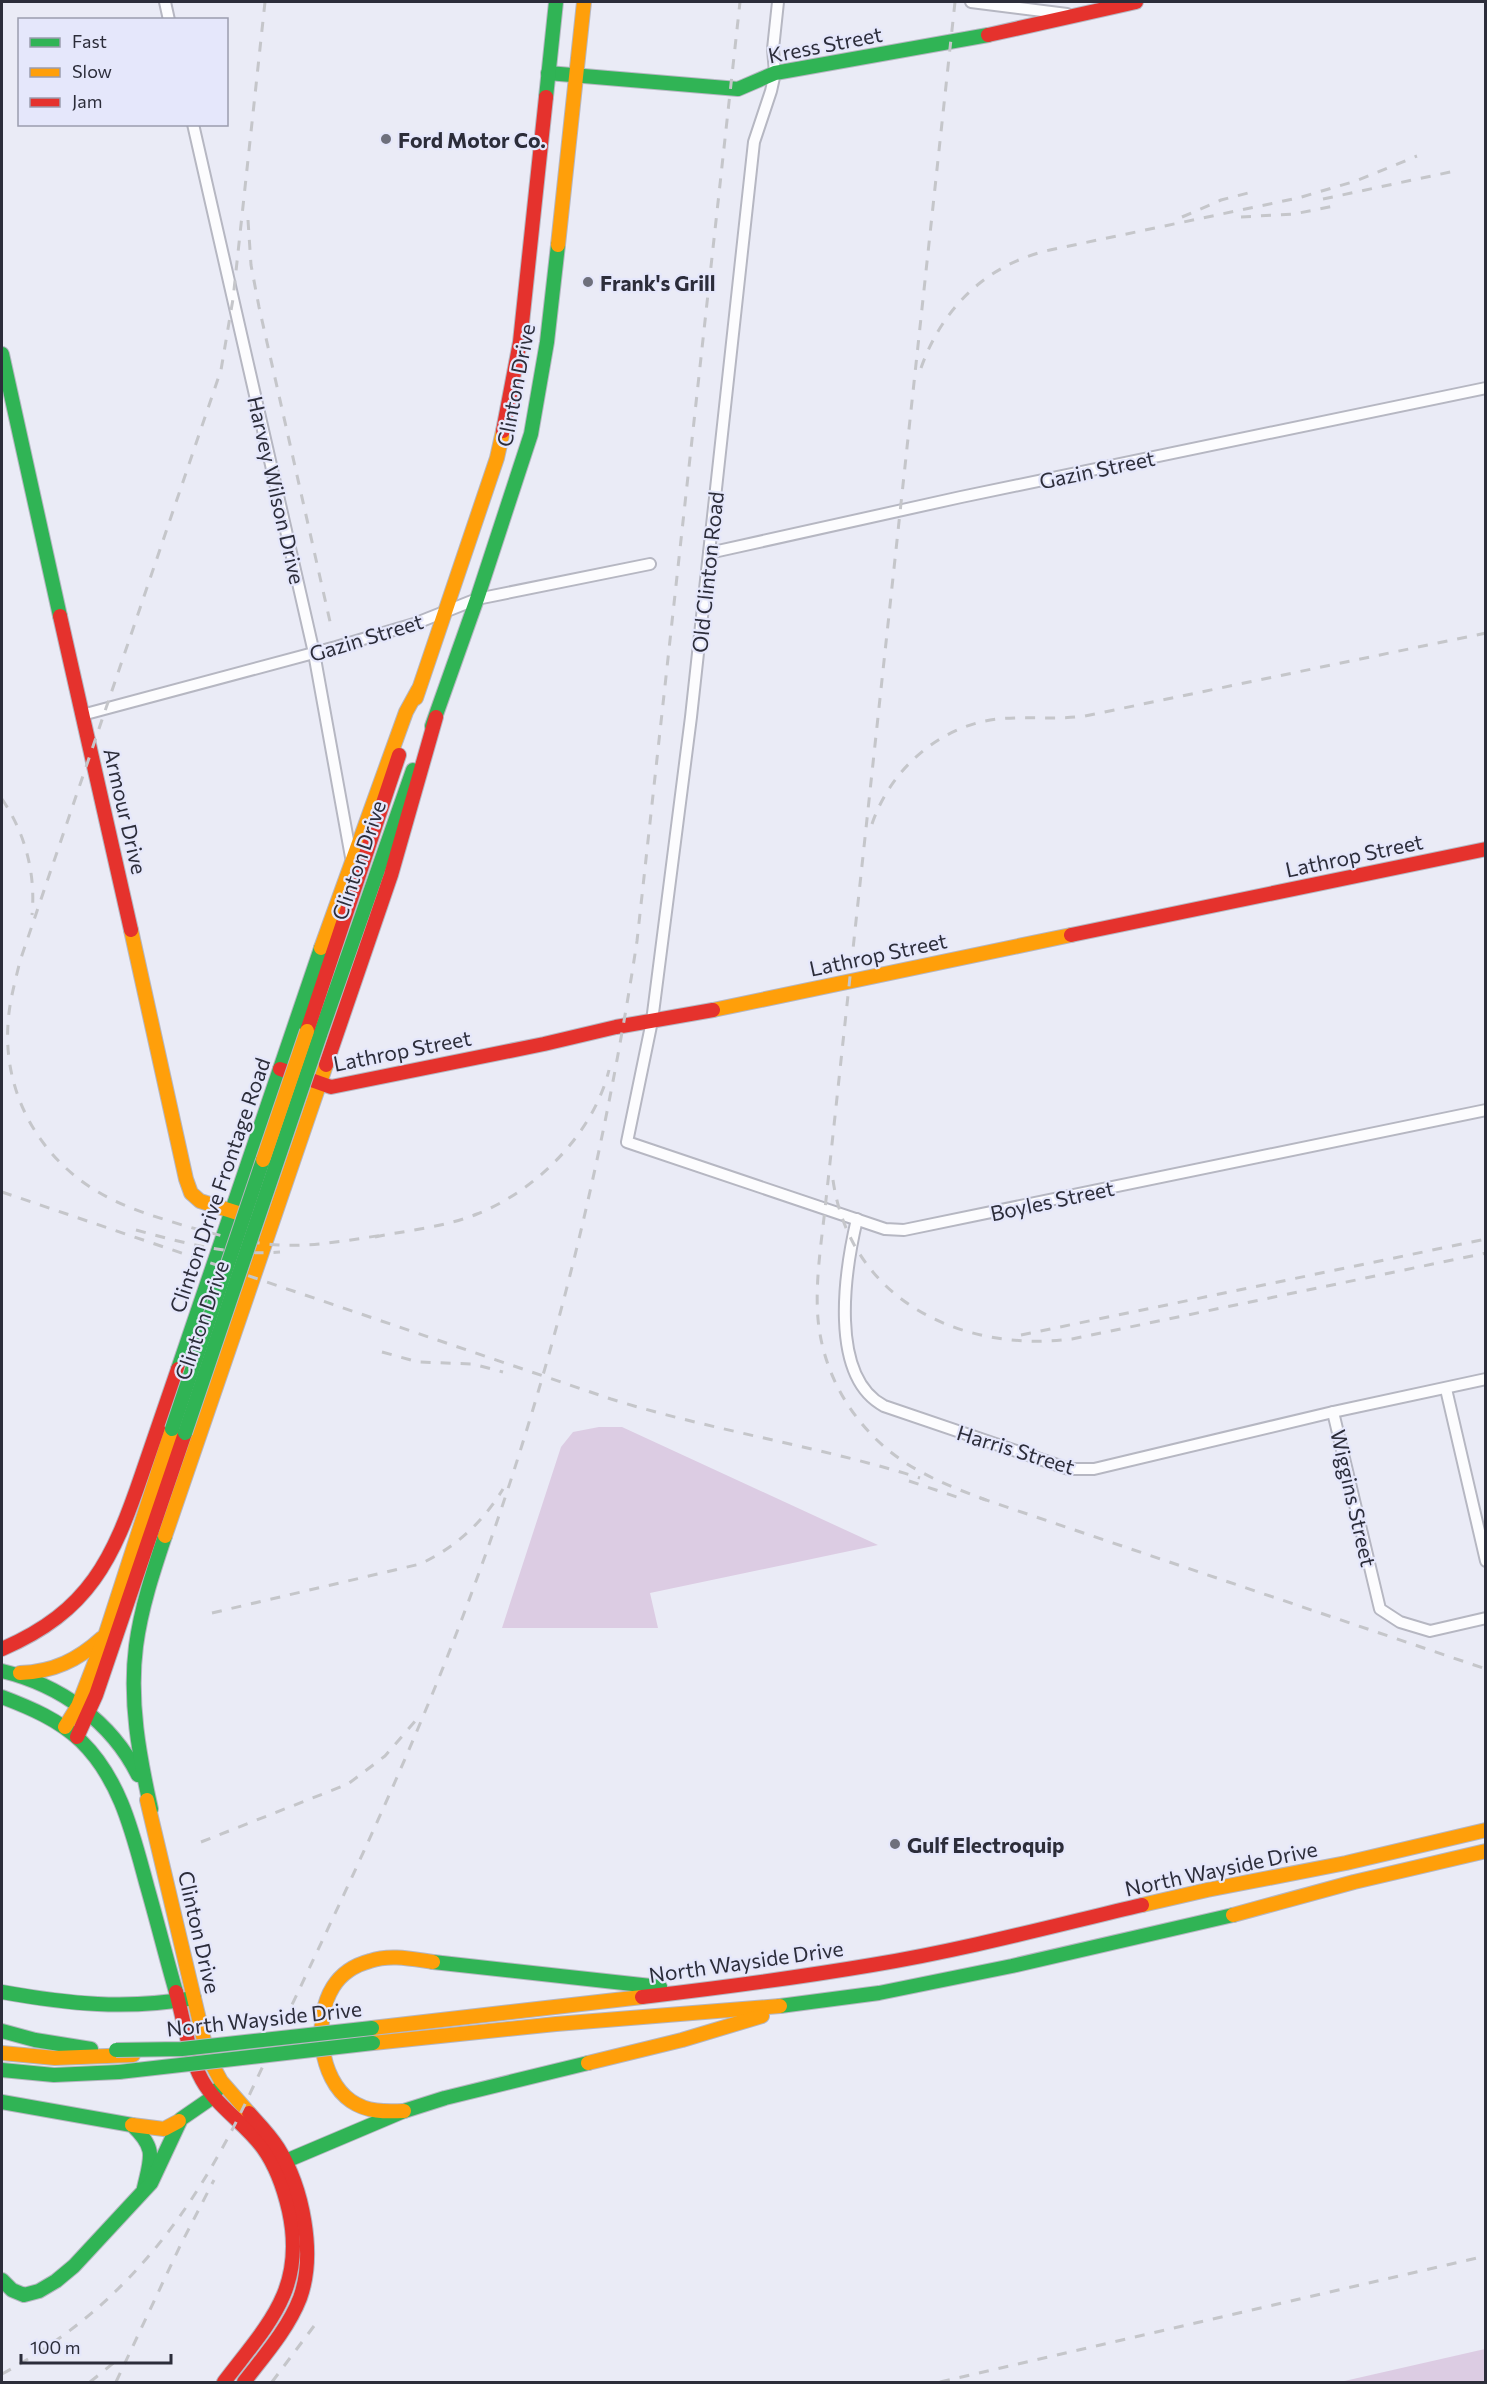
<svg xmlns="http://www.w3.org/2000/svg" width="1487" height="2384" font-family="Commissioner,sans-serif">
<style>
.green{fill:#dccce3}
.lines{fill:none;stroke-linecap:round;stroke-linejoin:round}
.street-casing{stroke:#b6b7c2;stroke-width:14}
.fast-casing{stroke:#b6b7c2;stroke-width:16}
.slow-casing{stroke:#b6b7c2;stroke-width:16}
.jam-casing{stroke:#b6b7c2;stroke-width:16}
.street{stroke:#fcfcfe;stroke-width:10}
.fast{stroke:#30b455;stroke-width:14}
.slow{stroke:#ff9f0a;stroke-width:14}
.jam{stroke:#e5322d;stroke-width:14}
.rail{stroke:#c5c6ca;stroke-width:3;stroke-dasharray:10 10;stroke-linecap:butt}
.fast-bridge-casing{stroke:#b6b7c2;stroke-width:16;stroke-linecap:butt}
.slow-bridge-casing{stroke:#b6b7c2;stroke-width:16;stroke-linecap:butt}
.fast-bridge{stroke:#30b455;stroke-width:14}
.slow-bridge{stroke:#ff9f0a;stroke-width:14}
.poi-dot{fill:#6e707c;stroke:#e5e7fb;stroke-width:2}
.labels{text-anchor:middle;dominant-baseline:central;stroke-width:4.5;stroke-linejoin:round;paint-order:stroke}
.street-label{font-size:21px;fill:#2c2d3a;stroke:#e5e7fb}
.poi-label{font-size:21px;font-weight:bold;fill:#2c2d3a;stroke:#e5e7fb;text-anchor:start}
</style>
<rect width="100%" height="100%" fill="#eaebf6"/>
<g class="green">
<path d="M599 1427H622L878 1545 650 1593 658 1628H502L561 1447 573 1432Z"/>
<path d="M1485 2349V2382H1340Z"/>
</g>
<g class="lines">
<g class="street-casing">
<g id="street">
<path d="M165 2 169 20"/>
<path d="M778 2 773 49 775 73 771 91 754 142 691 717 652 1021 627 1142 885 1229 904 1230 1486 1110"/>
<path d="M971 2 1067 14"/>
<path d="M193 124 314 653 351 857"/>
<path d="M709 553 961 497 1486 388"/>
<path d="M82 715 336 647 414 624 477 599 650 564"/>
<path d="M857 1219C845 1270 828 1376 884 1406L1069 1469H1094L1333 1412 1486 1379"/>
<path d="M1446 1389 1486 1561"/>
<path d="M1333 1412 1380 1609 1400 1622 1430 1631 1486 1618"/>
</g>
</g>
<g class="fast-casing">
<g id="fast">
<path d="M548 73 738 89 775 73 988 35"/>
<path d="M546 97 556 2"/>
<path d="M2 354 60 616"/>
<path d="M432 726 477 599 531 434 547 342 558 245"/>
<path d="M320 1035 413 770"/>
<path d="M178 1369 321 948"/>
<path d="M2 1671C60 1685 111 1721 138 1775"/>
<path d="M2 1697C31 1708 59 1720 81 1741 121 1780 133 1835 147 1886 157 1921 166 1957 176 1992"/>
<path d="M151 1809C139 1755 129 1701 136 1646 141 1608 153 1572 165 1536"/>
<path d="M433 1962 660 1987"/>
<path d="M2 1992C69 2004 126 2010 194 1998"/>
<path d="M780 2006 879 1993 1012 1966 1233 1915"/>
<path d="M2 2031 35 2040 91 2049"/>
<path d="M2 2070 54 2075 119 2072"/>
<path d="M2 2102 132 2125C157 2149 151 2157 144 2188"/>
<path d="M274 2166 404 2111 445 2098 588 2063"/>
<path d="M2 2280 12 2290 24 2295 39 2291 56 2281 74 2266 151 2183 181 2119 210 2099 217 2090"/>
</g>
</g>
<g class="slow-casing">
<g id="slow">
<path d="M558 245 584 2"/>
<path d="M416 698 497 458 503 431"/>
<path d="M131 930 186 1179 191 1193 200 1201 241 1214"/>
<path d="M321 948 406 712 418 690"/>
<path d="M713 1010 1071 935"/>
<path d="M165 1536 326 1065"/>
<path d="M20 1673C53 1672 78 1660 102 1638"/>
<path d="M65 1727 78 1706 105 1636 172 1429"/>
<path d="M147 1800 208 2057 221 2081 249 2113"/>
<path d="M1142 1905 1207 1890 1346 1863 1486 1830"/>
<path d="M1233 1915 1354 1882 1486 1851"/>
<path d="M372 2028 642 1997"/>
<path d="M373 2043 556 2024 780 2006"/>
<path d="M2 2053 55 2058 133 2055"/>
<path d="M588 2063 682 2040 762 2016"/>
<path d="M404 2111C385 2112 367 2112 351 2101 319 2079 313 2019 333 1987 341 1974 355 1965 370 1961 390 1954 412 1959 433 1962"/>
<path d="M132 2125 164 2129 179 2121"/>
</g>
</g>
<g class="jam-casing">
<g id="jam">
<path d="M988 35 1136 2"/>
<path d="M503 431 520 342 546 97"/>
<path d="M60 616 131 930"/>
<path d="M1071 935 1486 849"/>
<path d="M307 1031 399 755"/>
<path d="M326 1065 391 875 436 717"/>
<path d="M280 1069 331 1087 544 1044 616 1027 713 1010"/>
<path d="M2 1649C90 1611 113 1559 142 1474 154 1439 166 1404 178 1369"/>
<path d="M77 1737 96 1695 185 1433"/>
<path d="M176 1992C184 2020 188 2054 202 2080 217 2107 245 2123 263 2148 276 2166 284 2189 289 2211 306 2289 268 2324 224 2382"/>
<path d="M642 1997C719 1988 795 1978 872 1965 963 1950 1053 1926 1142 1905"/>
<path d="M244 2382C264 2356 288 2329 300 2298 316 2254 303 2188 278 2148 270 2135 259 2124 249 2113"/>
</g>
</g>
<use href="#street" class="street"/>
<use href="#fast" class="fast"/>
<use href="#slow" class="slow"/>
<use href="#jam" class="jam"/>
<g class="rail">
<path d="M265 2 233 299 221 370 20 961C15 982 9 1003 8 1024 3 1098 44 1165 109 1198 132 1210 157 1217 182 1225 214 1234 246 1243 279 1245 314 1247 349 1240 383 1235"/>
<path d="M955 2 825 1209C821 1245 815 1283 818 1319 824 1385 865 1443 923 1473 943 1484 965 1492 986 1500"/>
<path d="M1323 199 1455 171"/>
<path d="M1182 217 1221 200 1256 191"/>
<path d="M1241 217 1294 214 1339 205"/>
<path d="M248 220 251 265 259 307 331 626"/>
<path d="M921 368C942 308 987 264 1050 250L1298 198 1356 181 1417 156"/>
<path d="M2 799C25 833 36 873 32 915"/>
<path d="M872 824C890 770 939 726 997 719 1026 716 1055 720 1085 716L1486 633"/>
<path d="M833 1180C850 1300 961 1353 1072 1339L1486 1253"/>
<path d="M2 1192 611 1399C713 1431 819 1446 920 1478"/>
<path d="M136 1230C184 1243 230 1256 280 1252"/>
<path d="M375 1237C409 1230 445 1227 477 1214 537 1190 593 1134 609 1070"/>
<path d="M1021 1335 1486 1239"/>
<path d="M382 1352 418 1362 473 1364 503 1372"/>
<path d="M909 1481 963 1499"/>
<path d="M980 1498 1486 1669"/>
<path d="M212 1613 420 1564C455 1548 483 1522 503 1489"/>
<path d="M201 1842 348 1784 385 1756 417 1719"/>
<path d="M2 2374C120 2310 190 2219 247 2100 322 1940 401 1781 463 1616 546 1397 602 1172 637 941L740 2"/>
<path d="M90 2382 116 2361"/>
<path d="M116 2382 180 2246 214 2180"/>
<path d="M272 2382 314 2326"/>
<path d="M940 2382 1486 2256"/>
</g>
<g class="fast-bridge-casing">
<g id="fast-bridge">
<path d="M172 1429 263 1160"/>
<path d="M185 1433 320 1035"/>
<path d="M116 2050 182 2049 372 2028"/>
<path d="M119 2072 373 2043"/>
</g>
</g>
<g class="slow-bridge-casing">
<path id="slow-bridge" d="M263 1160 307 1031"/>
</g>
<use href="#fast-bridge" class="fast-bridge"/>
<use href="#slow-bridge" class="slow-bridge"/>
</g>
<g class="poi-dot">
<circle cx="386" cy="139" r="6"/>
<circle cx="588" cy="282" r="6"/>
<circle cx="895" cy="1844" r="6"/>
</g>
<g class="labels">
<g class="street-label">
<text transform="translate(825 44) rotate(-11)">Kress Street</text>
<text transform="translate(515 385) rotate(-79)">Clinton Drive</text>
<text transform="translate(1097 469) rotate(-12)">Gazin Street</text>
<text transform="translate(277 490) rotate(77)">Harvey Wilson Drive</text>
<text transform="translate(707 572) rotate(-84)">Old Clinton Road</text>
<text transform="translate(366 637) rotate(-17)">Gazin Street</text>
<text transform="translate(126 811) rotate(77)">Armour Drive</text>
<text transform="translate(1354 855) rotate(-12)">Lathrop Street</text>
<text transform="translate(358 860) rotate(-71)">Clinton Drive</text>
<text transform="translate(878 954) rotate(-12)">Lathrop Street</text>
<text transform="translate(402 1050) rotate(-11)">Lathrop Street</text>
<text transform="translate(219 1185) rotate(-71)">Clinton Drive Frontage Road</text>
<text transform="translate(1052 1200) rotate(-12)">Boyles Street</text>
<text transform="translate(201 1320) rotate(-71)">Clinton Drive</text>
<text transform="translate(1016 1449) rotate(17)">Harris Street</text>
<text transform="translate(1354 1498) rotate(77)">Wiggins Street</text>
<text transform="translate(1221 1868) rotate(-12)">North Wayside Drive</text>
<text transform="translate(200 1932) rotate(77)">Clinton Drive</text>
<text transform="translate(746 1961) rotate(-8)">North Wayside Drive</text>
<text transform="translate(264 2018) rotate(-6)">North Wayside Drive</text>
</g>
<g class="poi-label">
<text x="398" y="139">Ford Motor Co.</text>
<text x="600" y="282">Frank's Grill</text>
<text x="907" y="1844">Gulf Electroquip</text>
</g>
</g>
<rect width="1487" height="2384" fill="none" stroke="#2c2d3a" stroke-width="6"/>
<rect x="18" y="18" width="210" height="108" fill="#e5e7fb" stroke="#9b9dae" stroke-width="1.5"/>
<rect x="30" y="38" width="30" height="9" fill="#30b455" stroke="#9b9dae" stroke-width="1.5"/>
<text x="72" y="48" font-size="18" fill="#2c2d3a">Fast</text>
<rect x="30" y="68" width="30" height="9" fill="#ff9f0a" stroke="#9b9dae" stroke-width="1.5"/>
<text x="72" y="78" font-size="18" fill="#2c2d3a">Slow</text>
<rect x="30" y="98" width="30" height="9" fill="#e5322d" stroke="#9b9dae" stroke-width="1.5"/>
<text x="72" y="108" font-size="18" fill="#2c2d3a">Jam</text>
<path d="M21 2354v9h150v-9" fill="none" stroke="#2c2d3a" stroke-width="3"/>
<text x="30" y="2354" font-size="18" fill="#2c2d3a" stroke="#e5e7fb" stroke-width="4.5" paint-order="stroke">100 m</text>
</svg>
